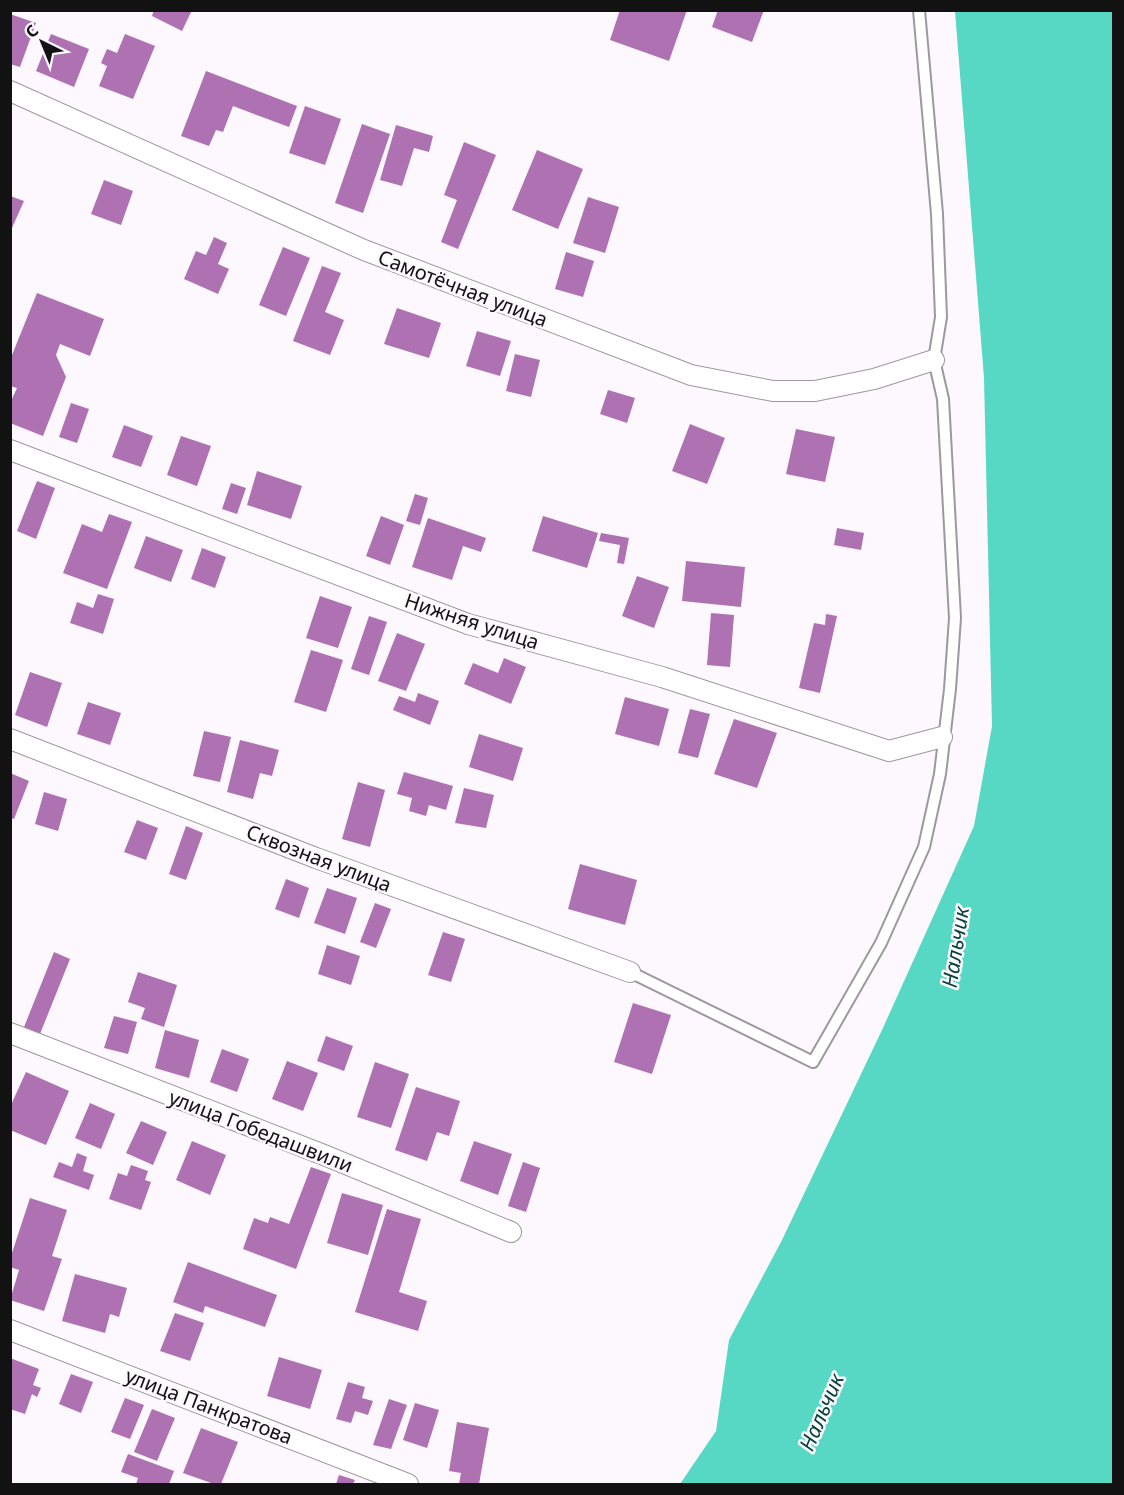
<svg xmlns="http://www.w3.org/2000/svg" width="1124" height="1495" font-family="'Noto Sans',sans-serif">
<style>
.water{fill:#57d8c5}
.building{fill:#ae71b2}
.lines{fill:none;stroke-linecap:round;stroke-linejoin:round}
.service-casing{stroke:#9d989d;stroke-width:14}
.minor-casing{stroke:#9d989d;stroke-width:22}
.service{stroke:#fff;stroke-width:10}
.minor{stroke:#fff;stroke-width:20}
.labels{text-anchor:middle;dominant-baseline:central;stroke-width:5;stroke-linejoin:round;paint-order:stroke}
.street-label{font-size:20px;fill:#131213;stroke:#fdf8fe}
.water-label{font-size:21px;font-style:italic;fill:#06433b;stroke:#fdf8fe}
</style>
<rect width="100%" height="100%" fill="#fdf8fe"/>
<path class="water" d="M955 11H1113V1484H680L716 1431 729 1340 782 1240 882 1030 974 826 992 726 984 378Z"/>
<g class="building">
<path d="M154 10H192L182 31 152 16Z"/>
<path d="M620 10H687L669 61 610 40Z"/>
<path d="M718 10H764L752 42 712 27Z"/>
<path d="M10 14 36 23 20 67 10 64Z"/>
<path d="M51 34 89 49 74 87 36 71Z"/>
<path d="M125 34 155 46 133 99 99 86 107 66 101 63 107 49 117 53Z"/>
<path d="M206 71 297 106 289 127 233 106 223 132 216 130 209 146 181 136Z"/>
<path d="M305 106 341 119 325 165 289 153Z"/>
<path d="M362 124 390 134 363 213 335 203Z"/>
<path d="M396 125 433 136 429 152 414 148 402 186 380 180Z"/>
<path d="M464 142 496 155 458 249 441 242 457 200 444 195Z"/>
<path d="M537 150 583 169 558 229 512 210Z"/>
<path d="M104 180 133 191 121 225 91 214Z"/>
<path d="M10 196 24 201 12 228H10Z"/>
<path d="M588 197 619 207 605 253 573 243Z"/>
<path d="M214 237 227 243 218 264 229 269 218 294 184 279 196 251 206 255Z"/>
<path d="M283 247 310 258 286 316 259 305Z"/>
<path d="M566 252 594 261 583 297 555 289Z"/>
<path d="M322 266 341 273 325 312 344 320 330 355 293 341Z"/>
<path d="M37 293 104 319 90 356 60 344 56 355 66 377 43 436 10 423V403L17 388 10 386V360Z"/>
<path d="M397 308 441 323 429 358 384 344Z"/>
<path d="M477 331 511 341 500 376 466 366Z"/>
<path d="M515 354 540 360 531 397 506 391Z"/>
<path d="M608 390 635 398 627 423 600 414Z"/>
<path d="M71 403 89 409 77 443 59 437Z"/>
<path d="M690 424 725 438 707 484 672 471Z"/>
<path d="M124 425 153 436 141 467 112 457Z"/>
<path d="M796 429 835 437 825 482 786 474Z"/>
<path d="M181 436 211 446 197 486 167 475Z"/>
<path d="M257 471 302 486 291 519 247 505Z"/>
<path d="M37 481 55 488 36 539 17 531Z"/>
<path d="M231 483 246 488 237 514 222 509Z"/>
<path d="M415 494 428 498 420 525 406 521Z"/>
<path d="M109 514 132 522 107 589 63 573 82 524 102 532Z"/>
<path d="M381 516 404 525 390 565 366 556Z"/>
<path d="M543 516 598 533 587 568 532 551Z"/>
<path d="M428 518 486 538 481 552 463 546 452 580 412 567Z"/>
<path d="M837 528 864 533 861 550 834 545Z"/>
<path d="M601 533 629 538 624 564 617 563 620 545 599 541Z"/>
<path d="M146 536 183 550 171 582 134 568Z"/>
<path d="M202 548 226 557 215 588 191 579Z"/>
<path d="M686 561 745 567 741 607 682 601Z"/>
<path d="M637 576 669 587 654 628 622 616Z"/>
<path d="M98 594 114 599 103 634 70 623 77 602 93 608Z"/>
<path d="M320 596 352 607 338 648 306 638Z"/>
<path d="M711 613 734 615 730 667 707 665Z"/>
<path d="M826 614 837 616 820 693 799 688 814 623 825 625Z"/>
<path d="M369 616 387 622 369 675 351 669Z"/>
<path d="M397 633 425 644 406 691 378 681Z"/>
<path d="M311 650 343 660 326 712 294 702Z"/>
<path d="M504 658 526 667 511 704 464 684 473 663 498 673Z"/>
<path d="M30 672 62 683 47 727 15 715Z"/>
<path d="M418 693 439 701 430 725 393 710 399 696 415 702Z"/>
<path d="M625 697 669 709 659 746 615 734Z"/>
<path d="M88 702 121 713 110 745 77 734Z"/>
<path d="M690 709 710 714 698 758 678 753Z"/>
<path d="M734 719 777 733 757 788 714 774Z"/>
<path d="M204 731 231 737 220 782 193 776Z"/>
<path d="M479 734 523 748 513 781 469 767Z"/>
<path d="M240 740 279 750 272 776 260 773 253 799 227 792Z"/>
<path d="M404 772 453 786 446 810 429 805 426 816 409 811 412 798 397 794Z"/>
<path d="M10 773 29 781 14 819 10 818Z"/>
<path d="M358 782 385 790 370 847 342 839Z"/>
<path d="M464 788 494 795 486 828 455 823Z"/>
<path d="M44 792 67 799 58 831 35 824Z"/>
<path d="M137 820 158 828 146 860 124 852Z"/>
<path d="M186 826 203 833 186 880 169 874Z"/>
<path d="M580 864 637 880 625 925 568 909Z"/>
<path d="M286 879 309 888 299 918 275 909Z"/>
<path d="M327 888 357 898 345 934 314 923Z"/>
<path d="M375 903 391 909 376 948 360 942Z"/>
<path d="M443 932 465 939 451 982 428 975Z"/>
<path d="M327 945 360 956 351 985 318 974Z"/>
<path d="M54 952 70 959 40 1034 24 1027Z"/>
<path d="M138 972 177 985 164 1027 141 1019 145 1008 128 1002Z"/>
<path d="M633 1003 671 1015 652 1074 614 1062Z"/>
<path d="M114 1016 137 1022 128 1054 104 1048Z"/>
<path d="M165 1030 199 1040 189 1078 155 1068Z"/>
<path d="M326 1036 353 1046 344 1071 317 1061Z"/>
<path d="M222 1049 249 1059 237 1092 210 1082Z"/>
<path d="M287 1061 318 1073 303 1111 272 1099Z"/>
<path d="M375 1062 409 1074 391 1128 357 1117Z"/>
<path d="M26 1072 69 1091 46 1145 10 1130V1107Z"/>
<path d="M416 1087 460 1101 449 1136 437 1132 427 1161 395 1150Z"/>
<path d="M90 1103 115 1114 101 1149 75 1138Z"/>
<path d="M141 1121 167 1132 153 1165 126 1153Z"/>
<path d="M192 1141 226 1155 210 1195 176 1180Z"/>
<path d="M474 1141 512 1154 498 1195 460 1181Z"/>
<path d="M77 1153 87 1157 83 1171 94 1175 89 1190 53 1177 59 1162 72 1167Z"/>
<path d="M523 1162 540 1168 526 1212 508 1206Z"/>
<path d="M131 1165 148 1171 145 1180 151 1182 141 1210 109 1199 118 1173 127 1176Z"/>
<path d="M311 1167 331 1174 296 1269 243 1249 254 1218 268 1223 270 1217 289 1224Z"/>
<path d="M342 1193 383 1205 368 1255 327 1243Z"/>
<path d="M30 1198 67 1210 52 1256 62 1259 44 1311 10 1300 19 1270 10 1267V1259Z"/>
<path d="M387 1209 421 1219 399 1292 427 1301 418 1331 355 1312Z"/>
<path d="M188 1262 277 1295 265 1327 205 1306 203 1313 173 1302Z"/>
<path d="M75 1274 127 1288 119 1317 110 1314 105 1333 62 1321Z"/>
<path d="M175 1313 204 1323 190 1361 160 1351Z"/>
<path d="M279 1357 322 1370 310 1409 267 1396Z"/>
<path d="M10 1358 39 1369 33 1385 41 1388 37 1397 32 1394 25 1414 10 1409Z"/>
<path d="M71 1374 93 1382 81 1413 59 1404Z"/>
<path d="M348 1382 365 1387 362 1398 373 1401 368 1415 355 1411 351 1423 336 1419Z"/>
<path d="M125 1398 144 1405 130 1439 111 1432Z"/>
<path d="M389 1399 407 1405 391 1449 373 1445Z"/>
<path d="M415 1403 439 1410 427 1448 403 1440Z"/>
<path d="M152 1409 175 1418 157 1461 134 1452Z"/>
<path d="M457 1422 489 1428 479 1484H459L461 1473 449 1471Z"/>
<path d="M201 1428 238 1442 221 1484H214L183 1473Z"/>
<path d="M128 1454 174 1471 169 1484H136L138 1478 121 1472Z"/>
<path d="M339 1475 355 1480 353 1484H336Z"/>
</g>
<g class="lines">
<g class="service-casing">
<path id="service" d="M630 972 813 1062 881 943 924 847 940 774 950 689 955 618 943 399 934 360 941 317 937 214 919 10"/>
</g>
<g class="minor-casing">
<g id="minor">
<path d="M10 91 364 250 691 375 773 391H815L874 379 934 360"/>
<path d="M10 450 468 624 662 677 889 751 942 737"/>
<path d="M10 739 316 858 630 972"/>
<path d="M10 1033 324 1155 511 1232"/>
<path d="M10 1330 408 1484"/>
</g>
</g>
<use href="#service" class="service"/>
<use href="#minor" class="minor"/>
</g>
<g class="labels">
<g class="street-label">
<text transform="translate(463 288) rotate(21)">Самотёчная улица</text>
<text transform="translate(472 621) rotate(18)">Нижняя улица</text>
<text transform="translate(319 858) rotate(21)">Сквозная улица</text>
<text transform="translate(261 1131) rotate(21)">улица Гобедашвили</text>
<text transform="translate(209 1406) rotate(21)">улица Панкратова</text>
</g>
<g class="water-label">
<text transform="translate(955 947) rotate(-81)">Нальчик</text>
<text transform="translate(821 1412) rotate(-67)">Нальчик</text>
</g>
</g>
<rect width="1124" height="1495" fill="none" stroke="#131213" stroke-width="24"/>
<g transform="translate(42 42) rotate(317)" stroke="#fdf8fe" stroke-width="4.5" paint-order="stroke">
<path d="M0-4.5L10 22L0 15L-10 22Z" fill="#131213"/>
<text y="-9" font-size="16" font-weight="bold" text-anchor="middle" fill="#131213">С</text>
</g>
</svg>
